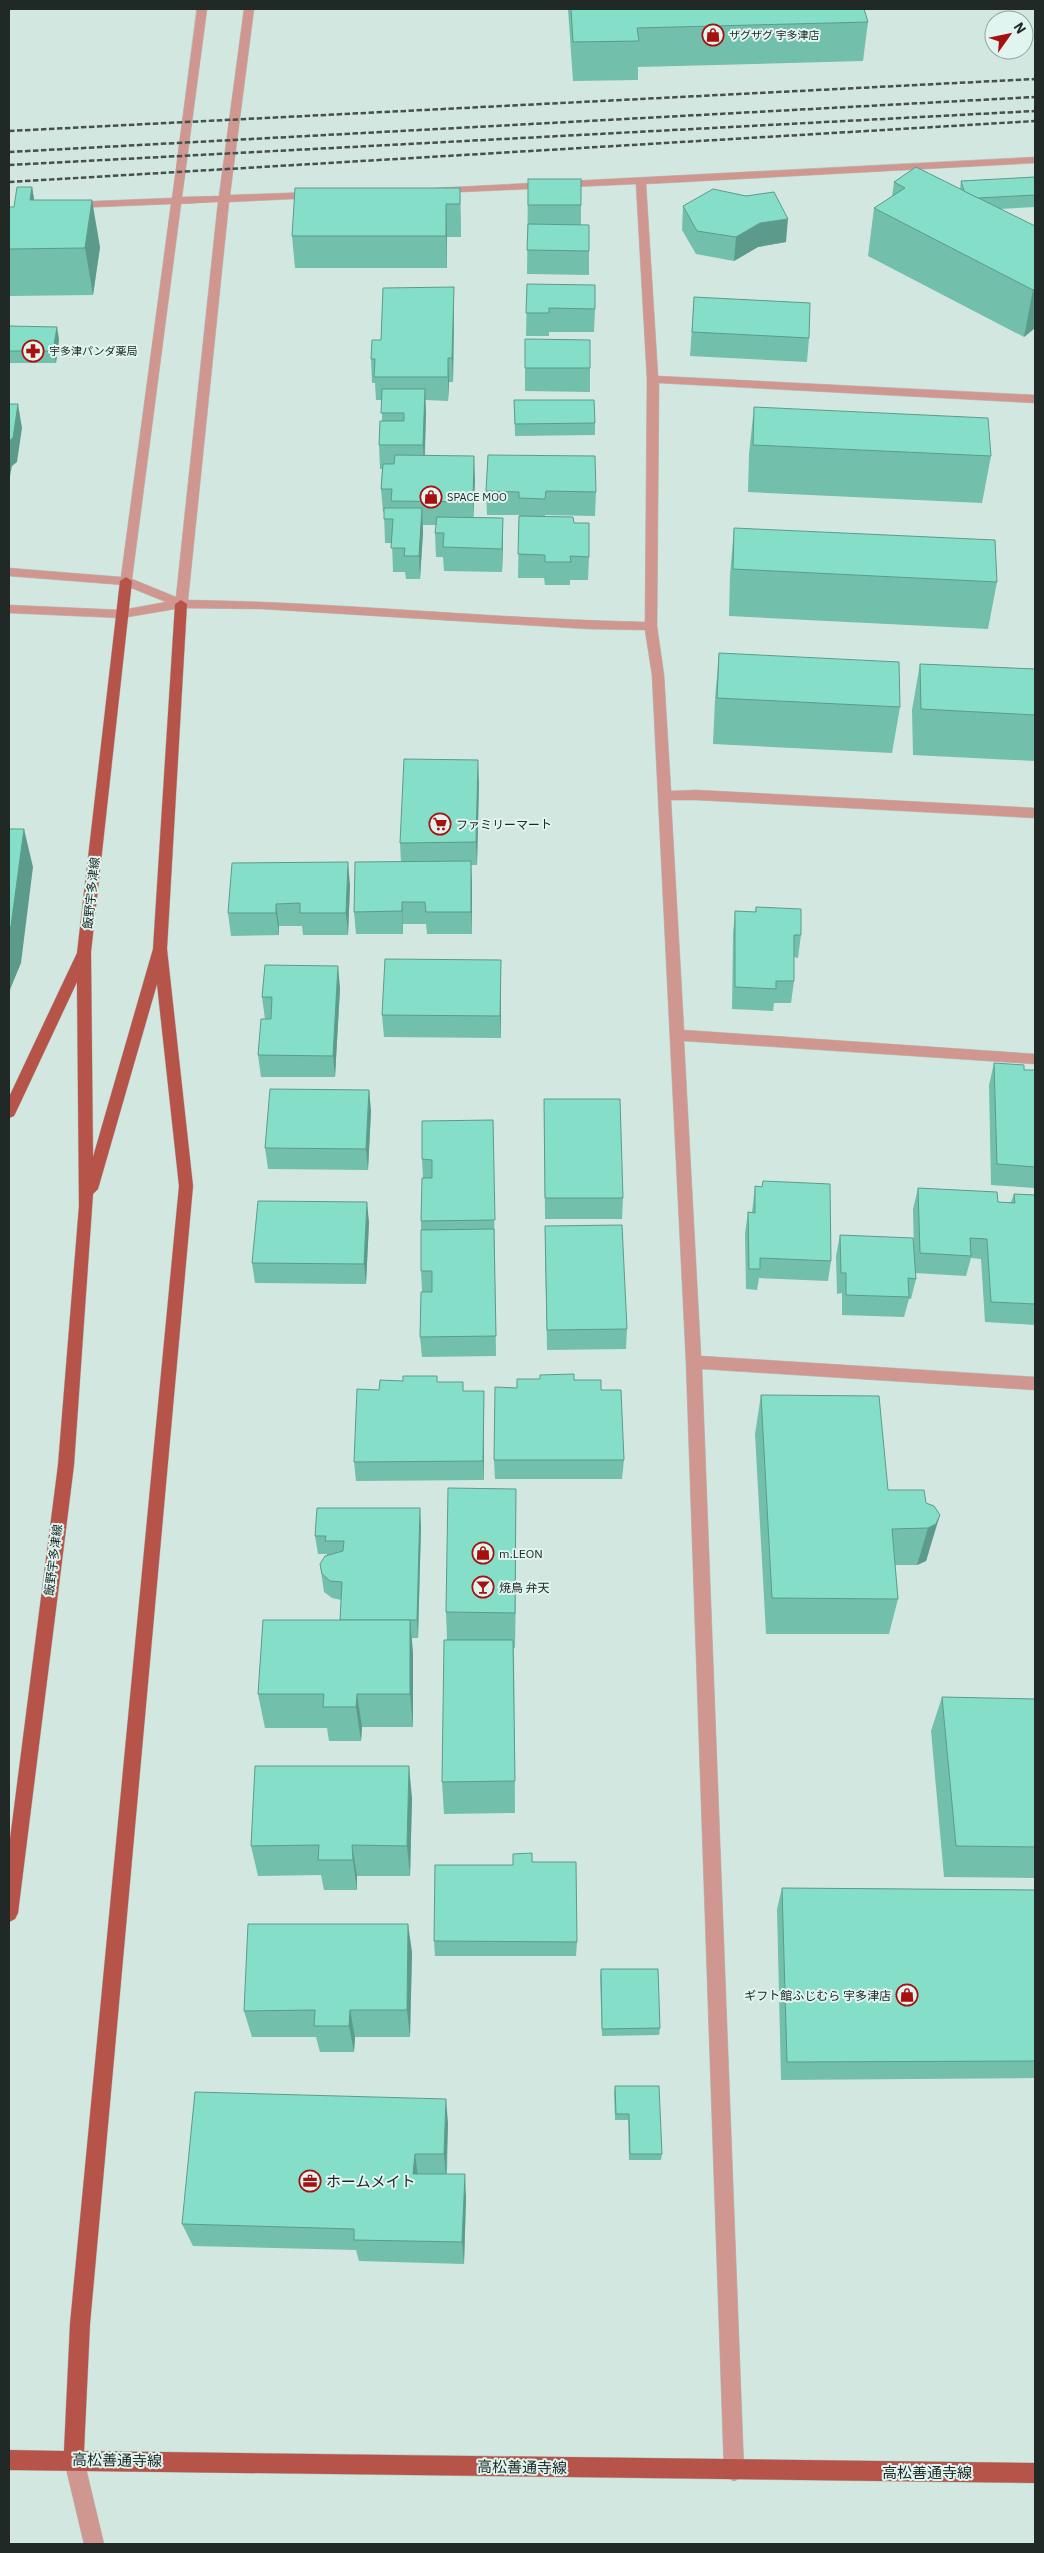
<svg xmlns="http://www.w3.org/2000/svg" width="1044" height="2553" font-family="'IBM Plex Sans','Noto Sans JP',sans-serif">
<style>
.lines{fill:none;stroke-linecap:round;stroke-linejoin:round}
.minor-casing{stroke:#b3c5c0;stroke-width:1}
.major-casing{stroke:#b3c5c0;stroke-width:1}
.minor{fill:#cf978f;fill-rule:evenodd}
.major{fill:#b65449;fill-rule:evenodd}
.rail{stroke:#46504e;stroke-width:2.5;stroke-dasharray:5.5 2.5;stroke-linecap:butt}
.wall{fill:#72bfac}
.shaded-wall{fill:#5c9b8c}
.building{fill:#84dec8;stroke:#5c9b8c}
.labels{text-anchor:middle;dominant-baseline:central;stroke-width:4;stroke-linejoin:round;paint-order:stroke}
.far-poi-label{font-size:11px;fill:#212927;stroke:#e0f5ef;text-anchor:start}
.poi-label{font-size:12px;fill:#212927;stroke:#e0f5ef;text-anchor:start}
.street-label{font-size:12px;fill:#212927;stroke:#e0f5ef}
.near-poi-label{font-size:15px;fill:#212927;stroke:#e0f5ef;text-anchor:start}
.near-street-label{font-size:15px;fill:#212927;stroke:#e0f5ef}
</style>
<rect width="100%" height="100%" fill="#d3e7e1"/>
<g class="lines">
<g class="minor-casing">
<g id="minor">
<path d="M197 9H207L182 197 219 196 244 9H254L230 195 314 192 319 195 314 198 229 202 188 600C340 602 492 619 645 622L647 379 636 184 440 193 436 192V188L1035 157V163L646 184 658 376 1035 395V403L659 383 657 626 664 675 671 791 696 790 1035 808V818L696 800H671L684 1030 1035 1054V1064L684 1041 701 1356 1035 1377V1390L702 1369 744 2471 741 2478 734 2481 727 2478 724 2471 686 1362 652 675 645 630 589 629 262 609 181 608 122 618 9 613V605L122 610 166 602 124 585 9 576V568L121 577 171 204 73 208 68 205 73 202 172 198ZM218 202 176 597 132 579 181 204Z"/>
<path d="M74 2450 81 2453 84 2460 104 2544H84L64 2460 67 2453Z"/>
</g>
</g>
<g class="major-casing">
<path id="major" d="M126 577 132 581 91 952 93 1157 153 949 175 604 181 600 187 604 167 949 193 1186 90 2324 84 2451 1035 2463V2483L9 2470V2450L64 2451 70 2324 179 1186 157 984 98 1189 93 1194 74 1465 18 1913 15 1919 9 1922V1847L58 1465 79 1206 77 982 16 1112 14 1116 9 1118V1097L77 953 120 581Z"/>
</g>
<use href="#minor" class="minor"/>
<use href="#major" class="major"/>
<g class="rail">
<path d="M9 131 1035 79"/>
<path d="M9 152 1035 97"/>
<path d="M9 165 1035 111"/>
<path d="M9 182 1035 121"/>
</g>
</g>
<g class="wall">
<path d="M568 9H864L868 22 863 61 638 67V80L573 81Z"/>
<path d="M1035 177V207L1000 209 1035 226V328L1024 337 868 256 874 208 892 197 894 182 960 189 961 181Z"/>
<path d="M528 179 581 205V224L589 251V275L527 274Z"/>
<path d="M32 187 34 200 100 247 93 295 9 296V207H14Z"/>
<path d="M460 188 461 237H447V268H295L292 236Z"/>
<path d="M683 206 786 242 758 247 734 261 696 254 682 230Z"/>
<path d="M527 284 595 309 594 332H549V336H526Z"/>
<path d="M694 297 809 338 807 362 690 356Z"/>
<path d="M454 311 453 382H449L448 401 425 400 426 413 425 456 475 480 473 517 503 518V541L502 572 444 571 443 557H436L435 533 436 525H423V532L420 579H406L405 572H393L392 543H385L384 512H383L381 489 382 469H380L379 445 382 421V400H376L375 383H372L371 359 381 340Z"/>
<path d="M9 326 59 339 56 363H9Z"/>
<path d="M525 339 590 368V392L525 391Z"/>
<path d="M514 400 595 423V435L515 436Z"/>
<path d="M754 407 991 456 982 503 748 492 749 454Z"/>
<path d="M488 455 596 492 595 516 545 515V517L574 523 589 557 588 580H570V585H545L544 578H518L519 515H487L486 491Z"/>
<path d="M734 528 997 582 988 629 729 616 730 575Z"/>
<path d="M719 653 900 707 892 753 713 744 715 699Z"/>
<path d="M920 664 1035 669V761L913 755 912 710Z"/>
<path d="M479 783 477 865H471L472 934H427L426 924H403V934H356L354 912 401 862 400 843Z"/>
<path d="M350 885 348 935H303L302 926H279V935L231 936 228 913Z"/>
<path d="M756 907 801 935 798 958 794 957V981L791 1003H774L773 1011 732 1009 733 934 735 911 755 912Z"/>
<path d="M501 982V1038L384 1037 382 1015Z"/>
<path d="M340 988 335 1077H261L258 1055 265 1019 262 997Z"/>
<path d="M994 1063 1024 1070H1035V1188L991 1185 989 1085Z"/>
<path d="M369 1090 371 1111 368 1170 268 1169 265 1148Z"/>
<path d="M544 1099 623 1198 622 1219H545Z"/>
<path d="M493 1120 496 1356 422 1357 420 1337 422 1291 421 1271V1221L423 1178 422 1159Z"/>
<path d="M755 1186 831 1261 828 1281 759 1278 757 1290 746 1289 745 1233 748 1212H752Z"/>
<path d="M918 1188 998 1202H1011L1014 1194 1035 1195V1325L985 1322 981 1259 971 1258 966 1276 915 1273 916 1279 911 1299H909L904 1317 842 1315V1293L837 1294 836 1256 840 1235 914 1260 913 1209Z"/>
<path d="M369 1222 366 1284 255 1283 252 1263Z"/>
<path d="M545 1226 627 1329 626 1349 547 1350 545 1246Z"/>
<path d="M574 1380 601 1390 624 1460 622 1479H495L494 1460 517 1388Z"/>
<path d="M437 1382 464 1391H484V1480L356 1481 354 1462 379 1390Z"/>
<path d="M761 1395 888 1490 934 1506 929 1551 926 1561 917 1565H895L898 1599 889 1634H766L755 1434Z"/>
<path d="M516 1489 515 1648H514L515 1813 444 1814 442 1782 447 1640 446 1612Z"/>
<path d="M421 1526 418 1638H412L413 1655V1727H362L361 1741H329L327 1728H265L258 1694 340 1620 341 1600 332 1598 324 1592 320 1564 327 1556V1554H318L315 1536Z"/>
<path d="M942 1697 1035 1699V1878L944 1877 931 1731Z"/>
<path d="M412 1798 410 1876H357V1890H324L321 1875 258 1876 251 1846Z"/>
<path d="M532 1862 577 1942 576 1956H435L434 1941 513 1865Z"/>
<path d="M782 1888 1035 1890V2078L781 2080 777 1909Z"/>
<path d="M412 1952 410 2037H355L354 2052H320L316 2037H252L244 2011Z"/>
<path d="M601 1969 660 2028 659 2035 602 2036 600 1976Z"/>
<path d="M615 2086 662 2154 661 2160H629L628 2120H615L614 2093Z"/>
<path d="M448 2123 447 2174 466 2197 464 2264 359 2261 356 2250 193 2246 182 2224Z"/>
</g>
<g class="shaded-wall">
<path d="M32 187 40 234 30 200Z"/>
<path d="M460 188 461 221V237Z"/>
<path d="M92 200 100 247 93 295 85 248Z"/>
<path d="M446 204 447 237V268L446 236Z"/>
<path d="M788 219 786 242 758 247 734 261 736 237 760 223Z"/>
<path d="M454 287V311L453 382 452 358Z"/>
<path d="M1035 288V328L1024 337 1033 290Z"/>
<path d="M57 327 59 339 56 363 53 351Z"/>
<path d="M448 358 449 382 448 401Z"/>
<path d="M425 389 426 413 424 469 423 445Z"/>
<path d="M18 404 22 428 17 462 12 466 9 481V441Z"/>
<path d="M474 456 475 480 473 525V502Z"/>
<path d="M422 508 423 532 420 579 419 556Z"/>
<path d="M503 518V541L502 572V549Z"/>
<path d="M478 760 479 783 477 865 476 842Z"/>
<path d="M24 829 33 867 21 963 9 992V933Z"/>
<path d="M471 861 472 884V934L471 912Z"/>
<path d="M348 862 350 885 348 935 346 913Z"/>
<path d="M402 902 403 924V934L402 911Z"/>
<path d="M276 904 279 926V935L276 913Z"/>
<path d="M501 960V1038L500 1016Z"/>
<path d="M338 966 340 988 335 1077 333 1056Z"/>
<path d="M369 1090 371 1111 368 1170 366 1149Z"/>
<path d="M367 1202 369 1222 366 1284 364 1264Z"/>
<path d="M484 1391V1480L483 1461Z"/>
<path d="M516 1489V1526L515 1648V1613Z"/>
<path d="M420 1508 421 1526 418 1638 417 1620Z"/>
<path d="M940 1515 926 1561 917 1565 928 1528Z"/>
<path d="M410 1620 413 1655V1727L410 1694Z"/>
<path d="M357 1694 362 1727 361 1741 356 1707Z"/>
<path d="M409 1766 412 1798 410 1876 407 1846Z"/>
<path d="M352 1845 357 1876V1890L353 1860Z"/>
<path d="M408 1924 412 1952 410 2037 407 2010Z"/>
<path d="M350 2010 355 2037 354 2052 349 2026Z"/>
<path d="M446 2099 448 2123 446 2178 444 2154Z"/>
<path d="M415 2154 418 2177 413 2174Z"/>
<path d="M465 2174 466 2197 464 2264 462 2242Z"/>
</g>
<g class="building">
<path d="M571 9H864L868 22 637 28 639 41 573 42Z"/>
<path d="M916 167 1035 226V288L1033 290 874 208 905 188 894 182Z"/>
<path d="M1035 177V195L978 198 964 191 961 181Z"/>
<rect x="528" y="179" width="53" height="26"/>
<path d="M17 187H32L30 200H92L85 248 9 249V207H14Z"/>
<path d="M295 188H460V204H446V236H292Z"/>
<path d="M713 189 746 196 774 192 788 219 760 223 736 237 697 231 683 206Z"/>
<path d="M528 224 589 225V251L527 250Z"/>
<path d="M527 284 595 285V309L549 308V313H526Z"/>
<path d="M454 287 452 358H448V377H374L375 359H371L372 340H381L383 288Z"/>
<path d="M694 297 810 303 809 338 692 332Z"/>
<path d="M9 326 57 327 53 351H9Z"/>
<path d="M525 339 590 340V368H525Z"/>
<path d="M382 389H425L423 445H379L380 421H404V413H381Z"/>
<path d="M514 400H594L595 423 515 424Z"/>
<path d="M9 404H18L13 438 9 441Z"/>
<path d="M754 407 988 418 991 456 753 445Z"/>
<path d="M395 455 474 456 473 502 391 501 392 489H381L383 464H394Z"/>
<path d="M488 455 595 456 596 492 546 491 545 499 519 498V492L486 491Z"/>
<path d="M384 508H422L419 556H404L405 548H391L393 519H384Z"/>
<path d="M519 516 573 517 574 523H589V557L570 556 571 562H545V555L518 554Z"/>
<path d="M437 517 503 518 502 549 443 547 444 533H435Z"/>
<path d="M734 528 995 540 997 582 733 569Z"/>
<path d="M719 653 899 662 900 707 717 698Z"/>
<path d="M920 664 1035 669V715L921 709Z"/>
<path d="M404 759 478 760 476 842 400 843Z"/>
<path d="M9 829H24L11 926 9 933Z"/>
<path d="M471 861V912H426L425 902H402V911L354 912 355 862Z"/>
<path d="M348 862 346 913H300V903L276 904V913H228L232 863Z"/>
<path d="M756 907 801 909V935H794V981H776V989L735 987V911L756 912Z"/>
<path d="M385 959 501 960 500 1016 382 1015Z"/>
<path d="M265 965 338 966 333 1056 258 1055 261 1019H271L272 997H262Z"/>
<path d="M994 1063 1024 1065V1070H1035V1167L997 1164Z"/>
<path d="M270 1089 369 1090 366 1149 265 1148Z"/>
<path d="M544 1099H620L623 1198H545Z"/>
<path d="M493 1120 495 1220 421 1221 422 1178H432V1160L422 1159V1121Z"/>
<path d="M763 1181 830 1184 831 1261 760 1258V1269H749L748 1212 755 1213V1186L762 1187Z"/>
<path d="M918 1188 997 1192 998 1202 1015 1203 1014 1194 1035 1195V1304L991 1302 987 1239 970 1238 971 1256 920 1253Z"/>
<path d="M258 1201 367 1202 364 1264 252 1263Z"/>
<path d="M622 1225 627 1329 547 1330 545 1226Z"/>
<path d="M494 1229 496 1336 420 1337 421 1292H432V1271H421V1230Z"/>
<path d="M840 1235 913 1238 916 1279 908 1278 909 1297 846 1295V1273H841Z"/>
<path d="M574 1374V1380H601V1390H621L624 1460H494L495 1387 517 1388V1379H540V1375Z"/>
<path d="M403 1376H437V1382H463V1391H484L483 1461 354 1462 357 1389 379 1390 380 1380 403 1381Z"/>
<path d="M761 1395 879 1396 888 1490H924L926 1503 934 1506 940 1515 936 1524 928 1528 892 1529 898 1599 772 1598Z"/>
<path d="M448 1488 516 1489 515 1613 446 1612Z"/>
<path d="M317 1508H420L417 1620H340L342 1582 330 1581 322 1574 320 1564 325 1556 343 1551 344 1541H325L326 1536H315Z"/>
<path d="M263 1620H410V1694H357L356 1707H323L324 1694H258Z"/>
<path d="M444 1640H513L515 1781 442 1782Z"/>
<path d="M942 1697 1035 1699V1847L956 1846Z"/>
<path d="M255 1766H409L407 1846 352 1845 353 1860H318L319 1845 251 1846Z"/>
<path d="M532 1853V1862H576L577 1942 434 1941 435 1865H513V1854Z"/>
<path d="M782 1888 1035 1890V2061L787 2062Z"/>
<path d="M248 1924H408L407 2010H350L349 2026H314L315 2010 244 2011Z"/>
<path d="M601 1969H658L660 2028 602 2029Z"/>
<path d="M615 2086H659L662 2154H630L629 2114H616Z"/>
<path d="M195 2092 446 2099 444 2154H415L413 2174H465L462 2242 354 2240V2229L182 2224Z"/>
</g>
<defs>
<g id="shop-ring" transform="scale(1.125)"><circle r="9.5" fill="#e0f5ef" stroke="#a61110" stroke-width="1.5"/><path d="M-5-2.5h2.3a2.7 3.5 0 0 1 5.4 0H5L5.5 6h-11ZM-1.5-2.5h3a1.5 2.3 0 0 0-3 0Z" fill="#a61110"/></g>
<g id="pharmacy-ring" transform="scale(1.125)"><circle r="9.5" fill="#e0f5ef" stroke="#a61110" stroke-width="1.5"/><path d="M-2-6h4v4h4v4h-4v4h-4v-4h-4v-4h4Z" fill="#a61110"/></g>
<g id="supermarket-ring" transform="scale(1.125)"><circle r="9.5" fill="#e0f5ef" stroke="#a61110" stroke-width="1.5"/><path d="M-6-5.5h2.5l.6 2H6L4.5 2H-2.5L-4.4-4H-6ZM-1.5 3.2a1.3 1.3 0 1 0 .1 0ZM3 3.2a1.3 1.3 0 1 0 .1 0Z" fill="#a61110"/></g>
<g id="bar-ring" transform="scale(1.125)"><circle r="9.5" fill="#e0f5ef" stroke="#a61110" stroke-width="1.5"/><path d="M-6-5H6L.8 .8V4.5H3.5V6h-7V4.5H-.8V.8Z" fill="#a61110"/></g>
<g id="office-ring" transform="scale(1.125)"><circle r="9.5" fill="#e0f5ef" stroke="#a61110" stroke-width="1.5"/><path d="M-6-3h4V-5.5h4V-3h4V5H-6ZM-1-4.5V-3h2v-1.5ZM-6 0V1H6V0Z" fill="#a61110"/></g>
</defs>
<g fill-rule="evenodd">
<use href="#shop-ring" x="713" y="35"/>
<use href="#pharmacy-ring" x="33" y="351"/>
<use href="#shop-ring" x="431" y="497"/>
<use href="#supermarket-ring" x="440" y="824"/>
<use href="#shop-ring" x="483" y="1553"/>
<use href="#bar-ring" x="483" y="1587"/>
<use href="#shop-ring" x="907" y="1995"/>
<use href="#office-ring" x="310" y="2181"/>
</g>
<g class="labels">
<g class="far-poi-label">
<text x="729" y="35">ザグザグ 宇多津店</text>
<text x="49" y="351">宇多津パンダ薬局</text>
<text x="447" y="497">SPACE MOO</text>
</g>
<g class="poi-label">
<text x="456" y="824">ファミリーマート</text>
<text x="499" y="1553">m.LEON</text>
<text x="499" y="1587">焼鳥 弁天</text>
<text x="891" y="1995" text-anchor="end">ギフト館ふじむら 宇多津店</text>
</g>
<g class="street-label">
<text transform="translate(91 893) rotate(-84)">飯野宇多津線</text>
<text transform="translate(53 1560) rotate(-83)">飯野宇多津線</text>
</g>
<g class="near-poi-label">
<text x="326" y="2181">ホームメイト</text>
</g>
<g class="near-street-label">
<text transform="translate(117 2460) rotate(1)">高松善通寺線</text>
<text transform="translate(522 2467) rotate(1)">高松善通寺線</text>
<text x="927" y="2472">高松善通寺線</text>
</g>
</g>
<rect width="1044" height="2553" fill="none" stroke="#212927" stroke-width="20"/>
<g transform="translate(1009 35) rotate(57)"><circle r="24" fill="#e0f5ef" stroke="#94a39f"/>
<path d="M0-4L9 19L0 12L-9 19Z" fill="#a61110"/>
<text y="-8" font-size="14" font-weight="bold" text-anchor="middle" fill="#212927">N</text>
</g>
</svg>
